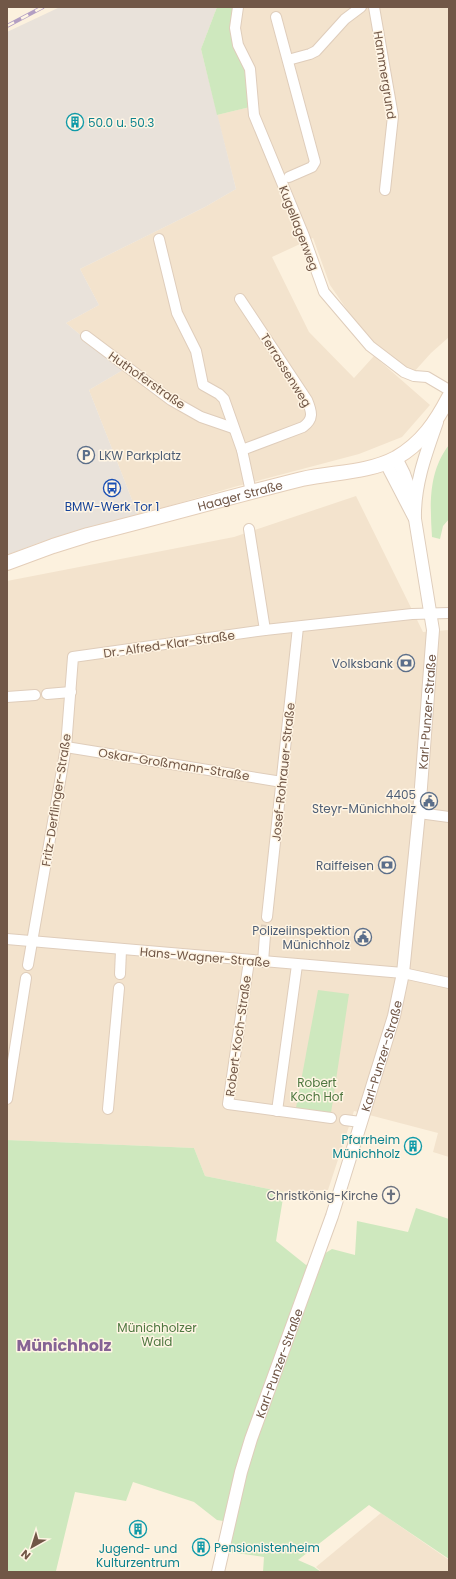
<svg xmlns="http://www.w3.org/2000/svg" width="456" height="1579" font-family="Poppins,sans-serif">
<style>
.residential{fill:#f3e3cd}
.industrial{fill:#e9e2da}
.green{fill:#cee8be}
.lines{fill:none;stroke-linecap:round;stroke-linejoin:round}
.minor-tunnel{stroke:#d9cab8;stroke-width:10;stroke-dasharray:10 5;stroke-linecap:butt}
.minor-casing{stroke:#dfcdbb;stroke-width:12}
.tertiary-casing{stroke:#dfcdbb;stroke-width:14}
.secondary-casing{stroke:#e4ceb9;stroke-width:16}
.minor{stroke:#fff;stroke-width:10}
.tertiary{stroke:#fff;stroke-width:12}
.secondary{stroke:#fff;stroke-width:14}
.rail-casing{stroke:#b39fc3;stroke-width:4}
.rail{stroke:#fff5e4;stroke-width:2.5;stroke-dasharray:8;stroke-linecap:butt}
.labels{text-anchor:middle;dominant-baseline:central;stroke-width:3;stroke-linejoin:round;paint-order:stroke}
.street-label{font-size:12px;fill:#715747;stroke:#fff5e4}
.culture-label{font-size:12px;fill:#0d838f;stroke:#fff5e4;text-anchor:start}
.service-label{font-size:12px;fill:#4e5e75;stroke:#fff5e4;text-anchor:end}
.transit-label{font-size:12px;fill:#164399;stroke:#fff5e4}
.park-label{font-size:12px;fill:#4e7740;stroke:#fff5e4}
.worship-label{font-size:12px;fill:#5b616d;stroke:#fff5e4;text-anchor:end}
.district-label{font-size:16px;font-weight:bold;fill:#856394;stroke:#fff5e4}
</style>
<rect width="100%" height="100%" fill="#fcf1de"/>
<g class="residential">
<path d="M241 7H449V337L431 353 413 373 373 344 358 326 330 285 313 238 272 257 309 332 354 378 374 356 430 405 402 437 359 454 234 487 138 515 89 390 123 370 66 323 99 305 80 269 205 207 236 189 217 115 258 105 251 58H247L239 39Z"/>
<path d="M356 496 423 632 449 630V1157L433 1152 438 1133 354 1111 328 1190 284 1192 205 1176 194 1148 7 1140V581L234 537Z"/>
<path d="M381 1513 449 1560V1572H322L316 1567Z"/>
</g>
<path class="industrial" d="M60 7H217L201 49 236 189 205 207 80 269 99 305 66 323 123 370 89 390 138 515 38 543 7 555V32Z"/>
<g class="green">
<path d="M217 7H235L246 66 250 107 217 115 201 49Z"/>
<path d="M449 445V519L443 526 440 539 432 537C430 505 428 472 449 445Z"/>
<path d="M318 990 349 994 331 1113H295Z"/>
<path d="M7 1140 194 1148 205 1176 284 1192 276 1241 306 1265 332 1249 355 1255 357 1221 408 1232 416 1208 449 1219V1559L369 1505 298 1560 314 1567 321 1572H263L264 1557 229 1552 235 1523 217 1520 194 1502 133 1482 126 1501 75 1492 56 1571 60 1572H7Z"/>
</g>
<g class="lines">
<path class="minor-tunnel" d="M265 935 267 917"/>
<g class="minor-casing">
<g id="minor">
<path d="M238 7 235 28 238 45 250 69 254 115 304 236 324 292 370 346 404 372 414 376 427 377 449 390"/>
<path d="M374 7 393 116 385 190"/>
<path d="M276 17 315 162 312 167 289 177"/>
<path d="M288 60 310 54 316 51 345 19 361 7"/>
<path d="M159 239 177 313 196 351 203 385 219 394 224 399 242 450 251 492"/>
<path d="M240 299 307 400C312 412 314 419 303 427L242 450"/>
<path d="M86 336 171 400 201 417 233 428"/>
<path d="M249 529 265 630"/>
<path d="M47 694 71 692"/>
<path d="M7 697 35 695"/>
<path d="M66 747 282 782"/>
<path d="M419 813 449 817"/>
<path d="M267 917 298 627"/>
<path d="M7 939 403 973 449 983"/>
<path d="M249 961 228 1104 331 1118"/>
<path d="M263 962 265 935"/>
<path d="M28 965 66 747 73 657 265 630 412 614 449 613"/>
<path d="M120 974 121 950"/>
<path d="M7 1099 26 978"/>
<path d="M108 1109 119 988"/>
<path d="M277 1111 297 965"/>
<path d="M345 1120 360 1122"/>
</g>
</g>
<g class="tertiary-casing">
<g id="tertiary">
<path d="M396 458 404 474 414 502"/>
<path d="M386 463 414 517"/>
<path id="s1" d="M218 1572 241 1472 251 1439 332 1216 394 1016 403 973 419 813 433 630 415 519C414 485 426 453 437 422"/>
</g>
</g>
<g class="secondary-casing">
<g id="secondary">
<path id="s2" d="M7 563 53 546 88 535C160 517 230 497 302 479 333 472 368 473 396 458 422 443 436 422 449 397"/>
</g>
</g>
<use href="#minor" class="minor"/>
<use href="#tertiary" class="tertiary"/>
<use href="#secondary" class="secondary"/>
<g class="rail-casing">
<path id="rail" d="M7 26 43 7"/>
</g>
<use href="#rail" class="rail"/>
</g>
<defs>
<g id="building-ring" transform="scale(0.9)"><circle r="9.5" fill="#fff5e4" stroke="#0f9aa8" stroke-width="1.5"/><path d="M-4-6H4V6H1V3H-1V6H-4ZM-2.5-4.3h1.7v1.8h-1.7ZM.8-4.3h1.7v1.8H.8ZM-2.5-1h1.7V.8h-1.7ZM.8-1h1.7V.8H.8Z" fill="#0f9aa8"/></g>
<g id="parking-ring" transform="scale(0.9)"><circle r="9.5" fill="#fff5e4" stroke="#5c6f8a" stroke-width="1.5"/><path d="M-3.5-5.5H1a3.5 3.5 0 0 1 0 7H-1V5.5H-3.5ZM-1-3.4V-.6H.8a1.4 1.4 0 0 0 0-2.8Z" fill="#5c6f8a"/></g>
<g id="bus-ring" transform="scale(0.9)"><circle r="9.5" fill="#fff5e4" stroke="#1a4fb4" stroke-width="1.5"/><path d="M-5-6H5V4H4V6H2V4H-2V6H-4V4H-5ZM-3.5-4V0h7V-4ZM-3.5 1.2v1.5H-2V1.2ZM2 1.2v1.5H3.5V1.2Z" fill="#1a4fb4"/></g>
<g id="bank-ring" transform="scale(0.9)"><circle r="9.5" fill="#fff5e4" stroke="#5c6f8a" stroke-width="1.5"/><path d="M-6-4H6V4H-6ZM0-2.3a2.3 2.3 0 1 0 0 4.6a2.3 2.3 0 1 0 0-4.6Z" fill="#5c6f8a"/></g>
<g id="civic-ring" transform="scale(0.9)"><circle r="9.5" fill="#fff5e4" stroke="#5c6f8a" stroke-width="1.5"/><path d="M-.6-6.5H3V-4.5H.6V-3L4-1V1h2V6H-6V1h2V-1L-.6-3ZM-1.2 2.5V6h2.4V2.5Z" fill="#5c6f8a"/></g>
<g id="church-ring" transform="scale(0.9)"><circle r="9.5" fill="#fff5e4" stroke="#6b7280" stroke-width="1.5"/><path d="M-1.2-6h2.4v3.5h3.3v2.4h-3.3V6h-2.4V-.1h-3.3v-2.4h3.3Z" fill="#6b7280"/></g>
</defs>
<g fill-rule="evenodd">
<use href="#building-ring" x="75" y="122"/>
<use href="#parking-ring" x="86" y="455"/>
<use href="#bus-ring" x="112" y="488"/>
<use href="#bank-ring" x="406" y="663"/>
<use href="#civic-ring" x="429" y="801"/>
<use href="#bank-ring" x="387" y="865"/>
<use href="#civic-ring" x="363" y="937"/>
<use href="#building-ring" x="413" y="1146"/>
<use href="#church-ring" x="391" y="1195"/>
<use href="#building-ring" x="138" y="1529"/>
<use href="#building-ring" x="201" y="1547"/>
</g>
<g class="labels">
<g class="street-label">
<text transform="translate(385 75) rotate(81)">Hammergrund</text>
<text transform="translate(299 228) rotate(69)">Kugellagerweg</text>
<text transform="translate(286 370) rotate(58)">Terrassenweg</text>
<text transform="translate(147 380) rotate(35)">Huthoferstraße</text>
<text stroke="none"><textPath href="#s2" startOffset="243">Haager Straße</textPath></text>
<text transform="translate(169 644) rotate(-8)">Dr.-Alfred-Klar-Straße</text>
<text stroke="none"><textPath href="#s1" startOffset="890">Karl-Punzer-Straße</textPath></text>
<text transform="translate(174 764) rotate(9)">Oskar-Großmann-Straße</text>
<text transform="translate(283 772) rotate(-84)">Josef-Rohrauer-Straße</text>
<text transform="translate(56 800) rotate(-81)">Fritz-Derflinger-Straße</text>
<text transform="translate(205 957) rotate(5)">Hans-Wagner-Straße</text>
<text transform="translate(238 1036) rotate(-82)">Robert-Koch-Straße</text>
<text stroke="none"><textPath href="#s1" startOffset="542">Karl-Punzer-Straße</textPath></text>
<text stroke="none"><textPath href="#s1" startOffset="218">Karl-Punzer-Straße</textPath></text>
</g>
<g class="culture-label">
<text x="88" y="122">50.0 u. 50.3</text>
<text x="400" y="1139" text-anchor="end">Pfarrheim<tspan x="400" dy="14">Münichholz</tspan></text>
<text x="214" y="1547">Pensionistenheim</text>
<text x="138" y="1548" text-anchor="middle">Jugend- und<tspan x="138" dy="14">Kulturzentrum</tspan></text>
</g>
<g class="service-label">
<text x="99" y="455" text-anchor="start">LKW Parkplatz</text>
<text x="393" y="663">Volksbank</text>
<text x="416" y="794">4405<tspan x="416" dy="14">Steyr-Münichholz</tspan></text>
<text x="374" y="865">Raiffeisen</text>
<text x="350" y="930">Polizeiinspektion<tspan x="350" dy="14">Münichholz</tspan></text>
</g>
<g class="transit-label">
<text x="112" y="506">BMW-Werk Tor 1</text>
</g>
<g class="park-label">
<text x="317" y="1082">Robert<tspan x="317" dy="14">Koch Hof</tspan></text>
<text x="157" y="1327">Münichholzer<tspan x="157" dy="14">Wald</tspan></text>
</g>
<g class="worship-label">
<text x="378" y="1195">Christkönig-Kirche</text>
</g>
<g class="district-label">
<text x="64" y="1345">Münichholz</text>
</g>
</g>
<rect width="456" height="1579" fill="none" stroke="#715747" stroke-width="16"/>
<g transform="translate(32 1547) rotate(219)" stroke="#fff5e4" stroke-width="3" paint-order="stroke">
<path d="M0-3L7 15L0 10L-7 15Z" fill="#715747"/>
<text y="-6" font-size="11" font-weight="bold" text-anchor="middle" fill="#715747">N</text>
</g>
</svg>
